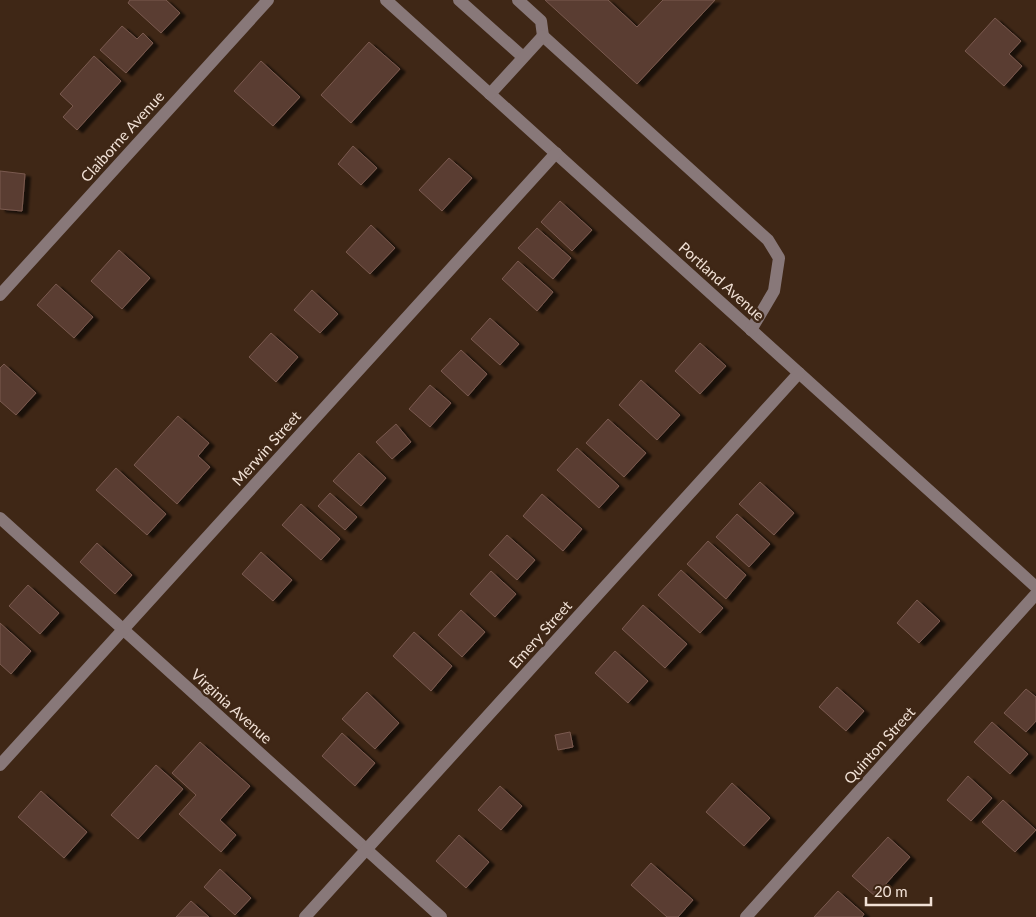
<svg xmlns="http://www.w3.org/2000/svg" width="1036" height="917" font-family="Lato,sans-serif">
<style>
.building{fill:#5a3c32;stroke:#7a5a4f;filter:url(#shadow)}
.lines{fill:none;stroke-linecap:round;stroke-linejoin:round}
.minor{stroke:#887879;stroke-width:12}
.labels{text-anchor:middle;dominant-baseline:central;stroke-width:5;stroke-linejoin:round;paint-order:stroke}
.street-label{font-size:15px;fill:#f1e1d6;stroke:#3f2716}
</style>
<defs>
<filter id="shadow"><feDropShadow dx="5.5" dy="3" stdDeviation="1" flood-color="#0009"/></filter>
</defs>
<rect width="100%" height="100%" fill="#3f2716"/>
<g class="building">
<path d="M130 0H166L180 13 161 33 128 3Z"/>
<path d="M545 0H608L637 27 663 0H715L637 84Z"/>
<path d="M995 18 1021 41 1009 54 1022 66 1004 86 965 51Z"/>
<path d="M122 26 137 39 143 33 153 43 126 73 100 50Z"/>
<path d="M369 42 400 69 351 123 321 95Z"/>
<path d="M94 56 121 81 77 130 63 117 73 106 60 94Z"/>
<path d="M261 61 300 97 273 126 234 91Z"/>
<path d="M353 146 377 168 361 185 338 164Z"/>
<path d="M449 158 472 178 442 211 419 190Z"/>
<path d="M0 171 25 174 22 211 0 209Z"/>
<path d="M560 201 592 230 572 251 541 222Z"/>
<path d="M371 225 395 248 370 274 346 252Z"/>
<path d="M537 228 571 258 553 279 518 248Z"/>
<path d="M119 250 150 278 122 309 91 281Z"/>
<path d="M518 261 553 292 537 311 502 279Z"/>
<path d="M56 284 93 317 74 338 37 305Z"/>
<path d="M312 290 338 314 320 333 294 310Z"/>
<path d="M490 318 519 344 500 365 471 339Z"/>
<path d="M271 333 298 357 276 382 249 357Z"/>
<path d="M700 343 726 366 700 394 675 371Z"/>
<path d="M461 350 487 374 468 396 441 371Z"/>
<path d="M4 364 36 393 16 415 0 401V368Z"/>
<path d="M641 380 680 415 657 440 619 405Z"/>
<path d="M430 385 451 403 430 427 409 409Z"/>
<path d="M178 416 209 443 198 456 210 467 177 504 134 465Z"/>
<path d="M608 419 646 453 624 477 586 443Z"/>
<path d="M396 424 411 442 392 459 376 442Z"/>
<path d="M577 448 619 486 599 508 557 470Z"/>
<path d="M359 453 386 478 361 506 333 481Z"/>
<path d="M116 468 166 514 147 535 96 490Z"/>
<path d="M760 482 794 513 774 535 739 504Z"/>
<path d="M330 493 357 517 345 530 318 506Z"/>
<path d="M542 494 582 529 563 551 523 516Z"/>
<path d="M301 504 340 539 321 560 282 525Z"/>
<path d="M737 514 770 544 749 567 716 537Z"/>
<path d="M507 535 535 560 517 580 489 555Z"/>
<path d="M708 541 746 575 726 599 687 564Z"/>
<path d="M97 543 132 575 115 594 80 562Z"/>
<path d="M261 552 292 580 273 601 242 574Z"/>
<path d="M681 570 723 608 700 633 658 595Z"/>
<path d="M491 571 516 594 495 617 470 594Z"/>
<path d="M28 585 59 613 40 634 9 606Z"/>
<path d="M917 600 940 621 919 643 897 623Z"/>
<path d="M643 605 687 644 665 668 622 629Z"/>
<path d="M461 610 485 632 462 657 438 635Z"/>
<path d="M0 623 31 651 11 674 0 664Z"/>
<path d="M414 632 452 666 431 691 393 656Z"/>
<path d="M615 651 648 681 628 703 595 673Z"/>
<path d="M837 687 864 711 846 731 819 707Z"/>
<path d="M1026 689 1036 697V721L1026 732 1004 713Z"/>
<path d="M367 692 399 723 375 749 342 719Z"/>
<path d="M992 722 1028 754 1010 774 974 742Z"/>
<path d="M570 732 573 747 558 750 555 735Z"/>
<path d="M342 733 375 763 355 786 322 756Z"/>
<path d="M200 742 250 786 220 820 236 835 221 852 179 814 196 795 172 773Z"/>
<path d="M156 765 183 789 138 839 111 815Z"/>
<path d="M968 776 992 798 971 821 947 800Z"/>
<path d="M732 783 770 818 744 846 706 812Z"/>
<path d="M500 786 522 806 501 830 478 810Z"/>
<path d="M41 791 87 832 64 858 18 817Z"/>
<path d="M1003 800 1036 830 1015 852 982 822Z"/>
<path d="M459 835 489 862 466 888 436 861Z"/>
<path d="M888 837 910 857 875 896 852 876Z"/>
<path d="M651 863 693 900 678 917H667L631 885Z"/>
<path d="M220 869 251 898 235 915 204 887Z"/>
<path d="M838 891 864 914 862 917H814Z"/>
<path d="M191 901 209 917H176Z"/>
</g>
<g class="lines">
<g class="minor">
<path d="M386 0 1036 587"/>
<path d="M459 0 523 57"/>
<path d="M518 0 541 21 543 36"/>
<path d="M490 94 543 36 768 240 779 258 774 291 751 330"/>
<path d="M0 295 268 0"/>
<path d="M0 518 441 917"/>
<path d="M0 765 556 153"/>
<path d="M305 917 799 373"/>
<path d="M746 917 1036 594"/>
</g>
</g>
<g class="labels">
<g class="street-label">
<text transform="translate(122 136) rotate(-48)">Claiborne Avenue</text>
<text transform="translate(722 281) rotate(42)">Portland Avenue</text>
<text transform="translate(266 448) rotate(-48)">Merwin Street</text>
<text transform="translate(540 634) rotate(-48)">Emery Street</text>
<text transform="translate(232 706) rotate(42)">Virginia Avenue</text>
<text transform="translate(879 745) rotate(-48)">Quinton Street</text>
</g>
</g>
<path d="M866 897v8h65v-8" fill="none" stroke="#f1e1d6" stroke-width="2.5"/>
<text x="874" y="897" font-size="15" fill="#f1e1d6" stroke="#3f2716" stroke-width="4" paint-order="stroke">20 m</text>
</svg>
